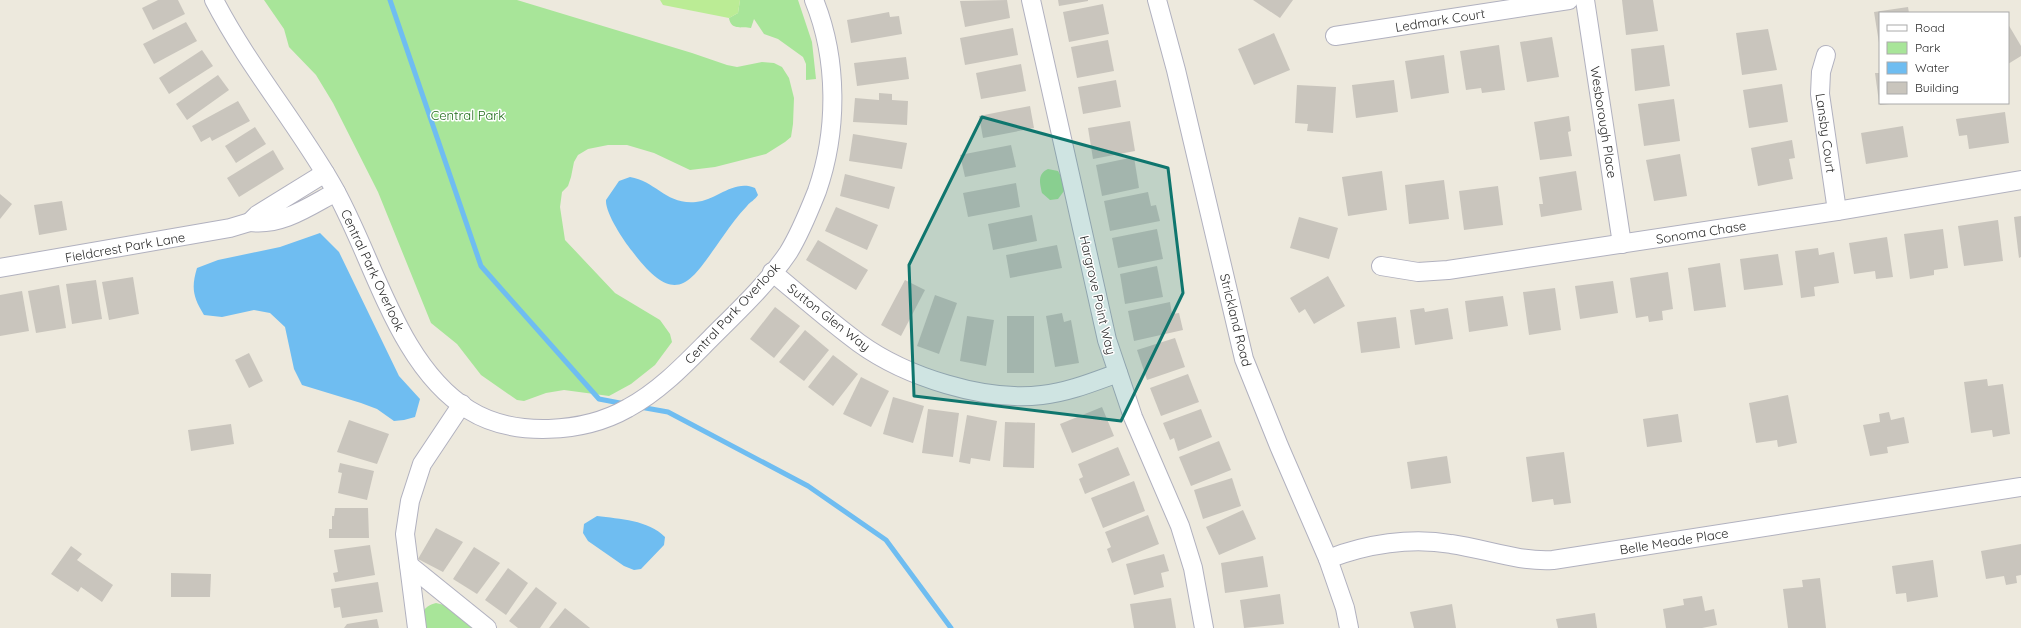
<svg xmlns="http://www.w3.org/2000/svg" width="2021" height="628" font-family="Quicksand,sans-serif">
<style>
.green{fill:#a8e599}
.pitch{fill:#bbec95}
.water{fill:#6fbdf1}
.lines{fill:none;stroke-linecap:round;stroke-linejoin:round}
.stream{stroke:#6fbdf1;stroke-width:5}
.building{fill:#c9c5bd}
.minor-casing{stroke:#b1b1bf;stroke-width:20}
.minor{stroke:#fff;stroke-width:18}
.marked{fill:#0f766e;fill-opacity:0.2;stroke:#0f766e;stroke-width:3;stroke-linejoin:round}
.labels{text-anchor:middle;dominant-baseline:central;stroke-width:3;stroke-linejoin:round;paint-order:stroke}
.street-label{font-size:13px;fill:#2b2b2b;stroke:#fff}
.park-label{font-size:13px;fill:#1f6b19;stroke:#fff}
</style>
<rect width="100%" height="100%" fill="#ede9dd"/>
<g class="green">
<path d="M264 0H517L692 53 727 65 737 67 762 62 774 63 782 67 789 78 794 98 793 124 791 137 785 142 766 154 715 167 690 170 654 153 627 145H608L588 149 578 155 574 162 571 177 568 186 562 192 560 207 565 240 615 293 660 320 670 334 672 342 655 365 631 384 609 396 564 390 546 393 524 401 517 400 481 375 457 344 431 323 378 192 333 103 316 75 289 47 284 29Z"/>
<path d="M740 0H798L812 42 816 79 806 80V64L803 57 778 39 764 34 754 19 751 28C742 26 731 31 729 18L738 13Z"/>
<path d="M1048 169 1058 171 1062 178 1064 191 1058 199 1050 200 1042 193C1040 183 1037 174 1048 169Z"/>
<path d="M436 603 444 605 474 628H419C421 616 422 606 436 603Z"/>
</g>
<path class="pitch" d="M660 0H740L738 13 729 18 663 5Z"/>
<g class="water">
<path d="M630 177C656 181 666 205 696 202 716 201 733 179 755 188L758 195C755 200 750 202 747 206 738 215 731 225 724 235 691 281 678 312 632 251 624 241 605 213 606 200L619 181Z"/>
<path d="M320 233 339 252 399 376 420 399 415 417 404 420 394 421 377 409 361 403 302 385 294 369 285 327 270 313 254 310 222 317 204 315C193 297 191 288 197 268L218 260 280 247Z"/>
<path d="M597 516C620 519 648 520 665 537L664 545 641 569 634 570 624 566 588 541 583 533 584 524Z"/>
</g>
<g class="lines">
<g class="stream">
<path d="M390 0 481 266 599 399 625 404"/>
<path d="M640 407 668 412 808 486 886 540 951 628"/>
</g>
</g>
<g class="building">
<path d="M158 0H178L185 14 153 30 142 8Z"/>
<path d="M1007 0 1010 18 965 27 960 1Z"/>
<path d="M1058 0H1088V1L1059 6Z"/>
<path d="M1253 0H1293L1280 18Z"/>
<path d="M1622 0H1653L1658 31 1626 35Z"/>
<path d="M1103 4 1109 34 1069 42 1063 12Z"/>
<path d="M1908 7 1909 13H1880L1879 43 1874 12Z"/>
<path d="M889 12 890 17 899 16 902 34 851 43 847 20Z"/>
<path d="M186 22 197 41 154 64 143 44Z"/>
<path d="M2008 24 2021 46V56L2008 64Z"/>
<path d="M1013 28 1018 55 965 65 960 38Z"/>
<path d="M1768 29 1777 70 1742 75 1736 33Z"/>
<path d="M1274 33 1290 70 1254 85 1238 49Z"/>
<path d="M1552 37 1559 77 1527 82 1520 42Z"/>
<path d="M1108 40 1114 71 1077 78 1071 47Z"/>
<path d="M1499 45 1505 90 1482 93 1481 88 1466 90 1460 51Z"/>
<path d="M1664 45 1670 86 1635 91 1631 49Z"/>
<path d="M202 50 213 66 169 94 159 78Z"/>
<path d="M1444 55 1449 93 1411 99 1405 61Z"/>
<path d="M906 57 909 79 857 86 854 63Z"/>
<path d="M1021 64 1026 91 981 99 976 73Z"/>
<path d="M1875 73H1880V102H1879Z"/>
<path d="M218 75 229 90 187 120 176 104Z"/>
<path d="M1116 80 1121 107 1083 114 1078 87Z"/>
<path d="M1394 80 1398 112 1356 118 1352 85Z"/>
<path d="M1782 84 1788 122 1749 128 1743 90Z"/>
<path d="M1297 85 1336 87 1333 133 1307 131 1308 124 1295 123Z"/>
<path d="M879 93 892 94V100L908 101 907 125 853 122 855 98 879 100Z"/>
<path d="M1674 99 1680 141 1644 146 1638 104Z"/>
<path d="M238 101 250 121 212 141 210 137 201 142 192 126Z"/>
<path d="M1880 103H1890V104L1880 105Z"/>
<path d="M1030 106 1034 128 983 138 979 116Z"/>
<path d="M2005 112 2009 143 1969 149 1967 135 1959 136 1956 119Z"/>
<path d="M1569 116 1571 131 1568 132 1572 156 1540 160 1534 122Z"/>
<path d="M1130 121 1135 151 1093 159 1088 128Z"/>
<path d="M1903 126 1908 157 1866 164 1861 133Z"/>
<path d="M255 127 266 144 236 163 225 146Z"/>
<path d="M853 134 907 143 902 169 849 161Z"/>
<path d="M1792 140 1795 158 1789 159 1793 179 1758 186 1751 148Z"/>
<path d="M1011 145 1016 167 965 177 960 155Z"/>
<path d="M273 150 284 169 239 197 227 178Z"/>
<path d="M1680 154 1687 196 1654 201 1646 160Z"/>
<path d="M1134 157 1139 188 1102 196 1096 165Z"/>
<path d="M1382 171 1387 210 1348 216 1342 177Z"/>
<path d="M1576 171 1582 210 1541 217 1539 204H1543L1539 177Z"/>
<path d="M845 174 895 187 889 209 840 196Z"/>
<path d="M1444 180 1449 219 1409 224 1405 185Z"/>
<path d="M1016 183 1020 207 968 217 963 193Z"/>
<path d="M1498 186 1503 225 1464 230 1459 191Z"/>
<path d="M1148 192 1151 206 1156 205 1160 221 1110 231 1104 201Z"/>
<path d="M0 194 12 204 0 219Z"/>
<path d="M62 201 67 230 39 235 34 205Z"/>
<path d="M836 207 878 225 867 250 825 231Z"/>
<path d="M1032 215 1037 241 993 250 988 224Z"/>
<path d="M2021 216V257L2019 258 2014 217Z"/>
<path d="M1299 217 1338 228 1329 259 1290 248Z"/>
<path d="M1998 220 2003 261 1964 266 1958 226Z"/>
<path d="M1157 229 1163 259 1118 268 1112 238Z"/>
<path d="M1943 229 1948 268 1934 270V275L1910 279 1904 234Z"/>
<path d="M1887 237 1893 277 1876 279 1875 271 1854 274 1849 243Z"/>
<path d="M818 240 868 270 856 290 806 260Z"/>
<path d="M1057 245 1062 268 1010 278 1006 255Z"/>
<path d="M1818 248 1819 255 1834 252 1839 283 1814 287 1815 296 1801 298 1795 251Z"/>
<path d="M1778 254 1783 285 1744 290 1740 259Z"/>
<path d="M1720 263 1726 307 1694 311 1688 268Z"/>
<path d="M1157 266 1163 297 1125 304 1120 274Z"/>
<path d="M1668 272 1673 309 1662 311 1663 320 1649 322 1648 316 1636 318 1630 278Z"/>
<path d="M1328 276 1345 306 1314 324 1305 309 1299 313 1290 298Z"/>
<path d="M133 277 139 314 109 320 102 282Z"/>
<path d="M96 280 102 319 72 324 66 284Z"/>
<path d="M905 280 925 290 901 336 881 325Z"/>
<path d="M1613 281 1618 313 1580 319 1575 286Z"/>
<path d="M59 285 66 328 36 333 28 291Z"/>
<path d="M1555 288 1561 330 1529 335 1523 292Z"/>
<path d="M22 291 29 331 0 336V295Z"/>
<path d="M935 295 957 303 939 354 917 346Z"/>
<path d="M1503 296 1508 326 1469 332 1465 301Z"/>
<path d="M1170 302 1172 314 1179 313 1183 330 1134 341 1128 311Z"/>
<path d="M775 307 800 326 774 358 750 339Z"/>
<path d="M1424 308 1425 312 1448 308 1453 339 1415 345 1410 310Z"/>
<path d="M1062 313 1064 322 1071 320 1079 363 1055 367 1046 316Z"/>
<path d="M967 316 994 320 986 366 960 361Z"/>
<rect x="1007" y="316" width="27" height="57"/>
<path d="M1396 317 1400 348 1361 353 1357 322Z"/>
<path d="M805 330 829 350 804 381 779 362Z"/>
<path d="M1175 338 1185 367 1147 380 1137 350Z"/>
<path d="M249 353 263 381 249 388 235 360Z"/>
<path d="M833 355 858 374 833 406 808 387Z"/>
<path d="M1188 374 1199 402 1161 416 1150 388Z"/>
<path d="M861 377 889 391 871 427 843 414Z"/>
<path d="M1987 379 1988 386 2003 384 2010 434 1993 437 1992 430 1971 433 1964 382Z"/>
<path d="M1788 395 1797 443 1778 447 1777 440 1756 443 1749 403Z"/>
<path d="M893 397 924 406 913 443 883 434Z"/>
<path d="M1102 407 1114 436 1072 453 1060 424Z"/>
<path d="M928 409 959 413 953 457 922 453Z"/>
<path d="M1201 409 1212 437 1178 451 1174 438 1170 440 1163 423Z"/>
<path d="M1889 412 1891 420 1904 417 1909 443 1887 447 1888 453 1870 456 1863 425 1880 422 1879 414Z"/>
<path d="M1678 414 1682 442 1647 447 1643 419Z"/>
<path d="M967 415 997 421 990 461 971 458 970 464 959 462Z"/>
<path d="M349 420 389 434 377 464 337 452Z"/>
<path d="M1005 422 1035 423 1034 468 1003 467Z"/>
<path d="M231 424 234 444 191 451 188 430Z"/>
<path d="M1219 441 1231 470 1191 486 1179 457Z"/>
<path d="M1118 447 1130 475 1085 494 1079 479 1083 477 1078 464Z"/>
<path d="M1564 452 1571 503 1554 505 1553 499 1532 502 1526 457Z"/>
<path d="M1447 456 1451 483 1411 489 1407 462Z"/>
<path d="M340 463 374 471 367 500 338 493 342 473 338 472Z"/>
<path d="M1232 478 1241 506 1203 519 1194 490Z"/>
<path d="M1134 481 1145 511 1103 528 1091 498Z"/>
<path d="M335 508H368L369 538H329V529H332V516H334Z"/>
<path d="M1243 510 1256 539 1219 555 1206 527Z"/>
<path d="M1148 515 1159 544 1112 563 1107 549 1111 547 1105 532Z"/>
<path d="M436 528 463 542 443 572 418 559Z"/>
<path d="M2021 544V575L2016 576 2017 583 2006 585 2004 576 1986 579 1981 551Z"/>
<path d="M370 545 375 575 335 582 333 573 338 572 334 550Z"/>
<path d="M71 546 82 554 77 560 113 585 102 602 81 587 78 592 51 574Z"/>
<path d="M474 547 500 563 477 594 453 579Z"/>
<path d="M1164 554 1169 571 1161 573 1164 587 1134 595 1126 564Z"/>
<path d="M1263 556 1268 587 1225 593 1221 563Z"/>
<path d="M1933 560 1938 597 1907 602 1906 593 1896 594 1892 566Z"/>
<path d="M508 568 528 583 506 615 485 600Z"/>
<path d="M171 573 211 574 210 597H171Z"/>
<path d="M1820 578 1826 628H1788L1783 589 1803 587 1802 580Z"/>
<path d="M378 582 383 612 342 618 340 607 334 608 331 589Z"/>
<path d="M536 587 557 603 540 628H518L509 621Z"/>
<path d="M1280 594 1284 624 1244 628 1240 600Z"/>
<path d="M1702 596 1705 611 1714 609 1717 625 1702 628H1666L1663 609 1684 605 1683 599Z"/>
<path d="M1171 598 1176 628H1134L1130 604Z"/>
<path d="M1452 604 1456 628H1414L1410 612Z"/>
<path d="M565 608 590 628H549Z"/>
<path d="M1595 613 1597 628H1558L1556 619Z"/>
<path d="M377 619 379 628H344L347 624Z"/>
</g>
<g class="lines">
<g class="minor-casing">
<g id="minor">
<path d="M214 0C247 64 295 121 331 183 373 254 396 365 469 410 514 438 584 433 628 408 660 391 686 363 711 338 738 311 767 284 788 253 800 234 809 211 817 191 838 131 838 59 814 0"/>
<path d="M1031 0 1107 340 1133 417 1180 526 1193 568 1204 628"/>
<path d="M1157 0 1176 70 1244 359 1279 446 1328 559 1345 608 1349 628"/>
<path d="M1585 0 1622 244"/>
<path d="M1335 36 1569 0"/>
<path d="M1826 55 1821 72 1820 94 1837 211"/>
<path d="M325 173 257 215 250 222C282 226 308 207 336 192"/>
<path d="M1381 266 1418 272 1448 270 1837 211 2021 180"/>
<path d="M0 268 230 228 250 222"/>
<path d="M772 272C801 296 829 321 859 343 906 377 985 402 1042 395 1069 392 1093 382 1118 373"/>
<path d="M1328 559C1366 544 1411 537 1451 544 1486 549 1518 562 1553 560L2021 487"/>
<path d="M409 565 487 628"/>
<path d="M417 628 405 534 410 501 422 464 462 404"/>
</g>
</g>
<use href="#minor" class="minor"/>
</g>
<path class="marked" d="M982 117 1168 168 1183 293 1121 421 914 396 909 265Z"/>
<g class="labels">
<g class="street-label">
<text transform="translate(1440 20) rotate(-9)">Ledmark Court</text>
<text transform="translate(1604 122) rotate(81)">Wesborough Place</text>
<text transform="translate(1826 133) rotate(82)">Lansby Court</text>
<text transform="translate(1701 232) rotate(-9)">Sonoma Chase</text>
<text transform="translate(125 247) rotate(-10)">Fieldcrest Park Lane</text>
<text transform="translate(373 270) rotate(65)">Central Park Overlook</text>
<text transform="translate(1098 295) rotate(77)">Hargrove Point Way</text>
<text transform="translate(732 313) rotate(-47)">Central Park Overlook</text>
<text transform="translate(829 317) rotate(38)">Sutton Glen Way</text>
<text transform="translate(1236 320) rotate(76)">Strickland Road</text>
<text transform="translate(1674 541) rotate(-9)">Belle Meade Place</text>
</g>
<g class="park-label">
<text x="468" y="115">Central Park</text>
</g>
</g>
<rect x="1879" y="12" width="130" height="92" fill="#ffffff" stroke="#aaaaaa"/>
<rect x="1887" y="25" width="20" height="6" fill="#ffffff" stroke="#aaaaaa"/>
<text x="1915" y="32" font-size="12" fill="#2b2b2b">Road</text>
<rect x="1887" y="42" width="20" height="12" fill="#a8e599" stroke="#aaaaaa"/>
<text x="1915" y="52" font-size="12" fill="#2b2b2b">Park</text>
<rect x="1887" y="62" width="20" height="12" fill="#6fbdf1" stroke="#aaaaaa"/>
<text x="1915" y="72" font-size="12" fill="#2b2b2b">Water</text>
<rect x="1887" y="82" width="20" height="12" fill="#c9c5bd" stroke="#aaaaaa"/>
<text x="1915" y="92" font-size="12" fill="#2b2b2b">Building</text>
</svg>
